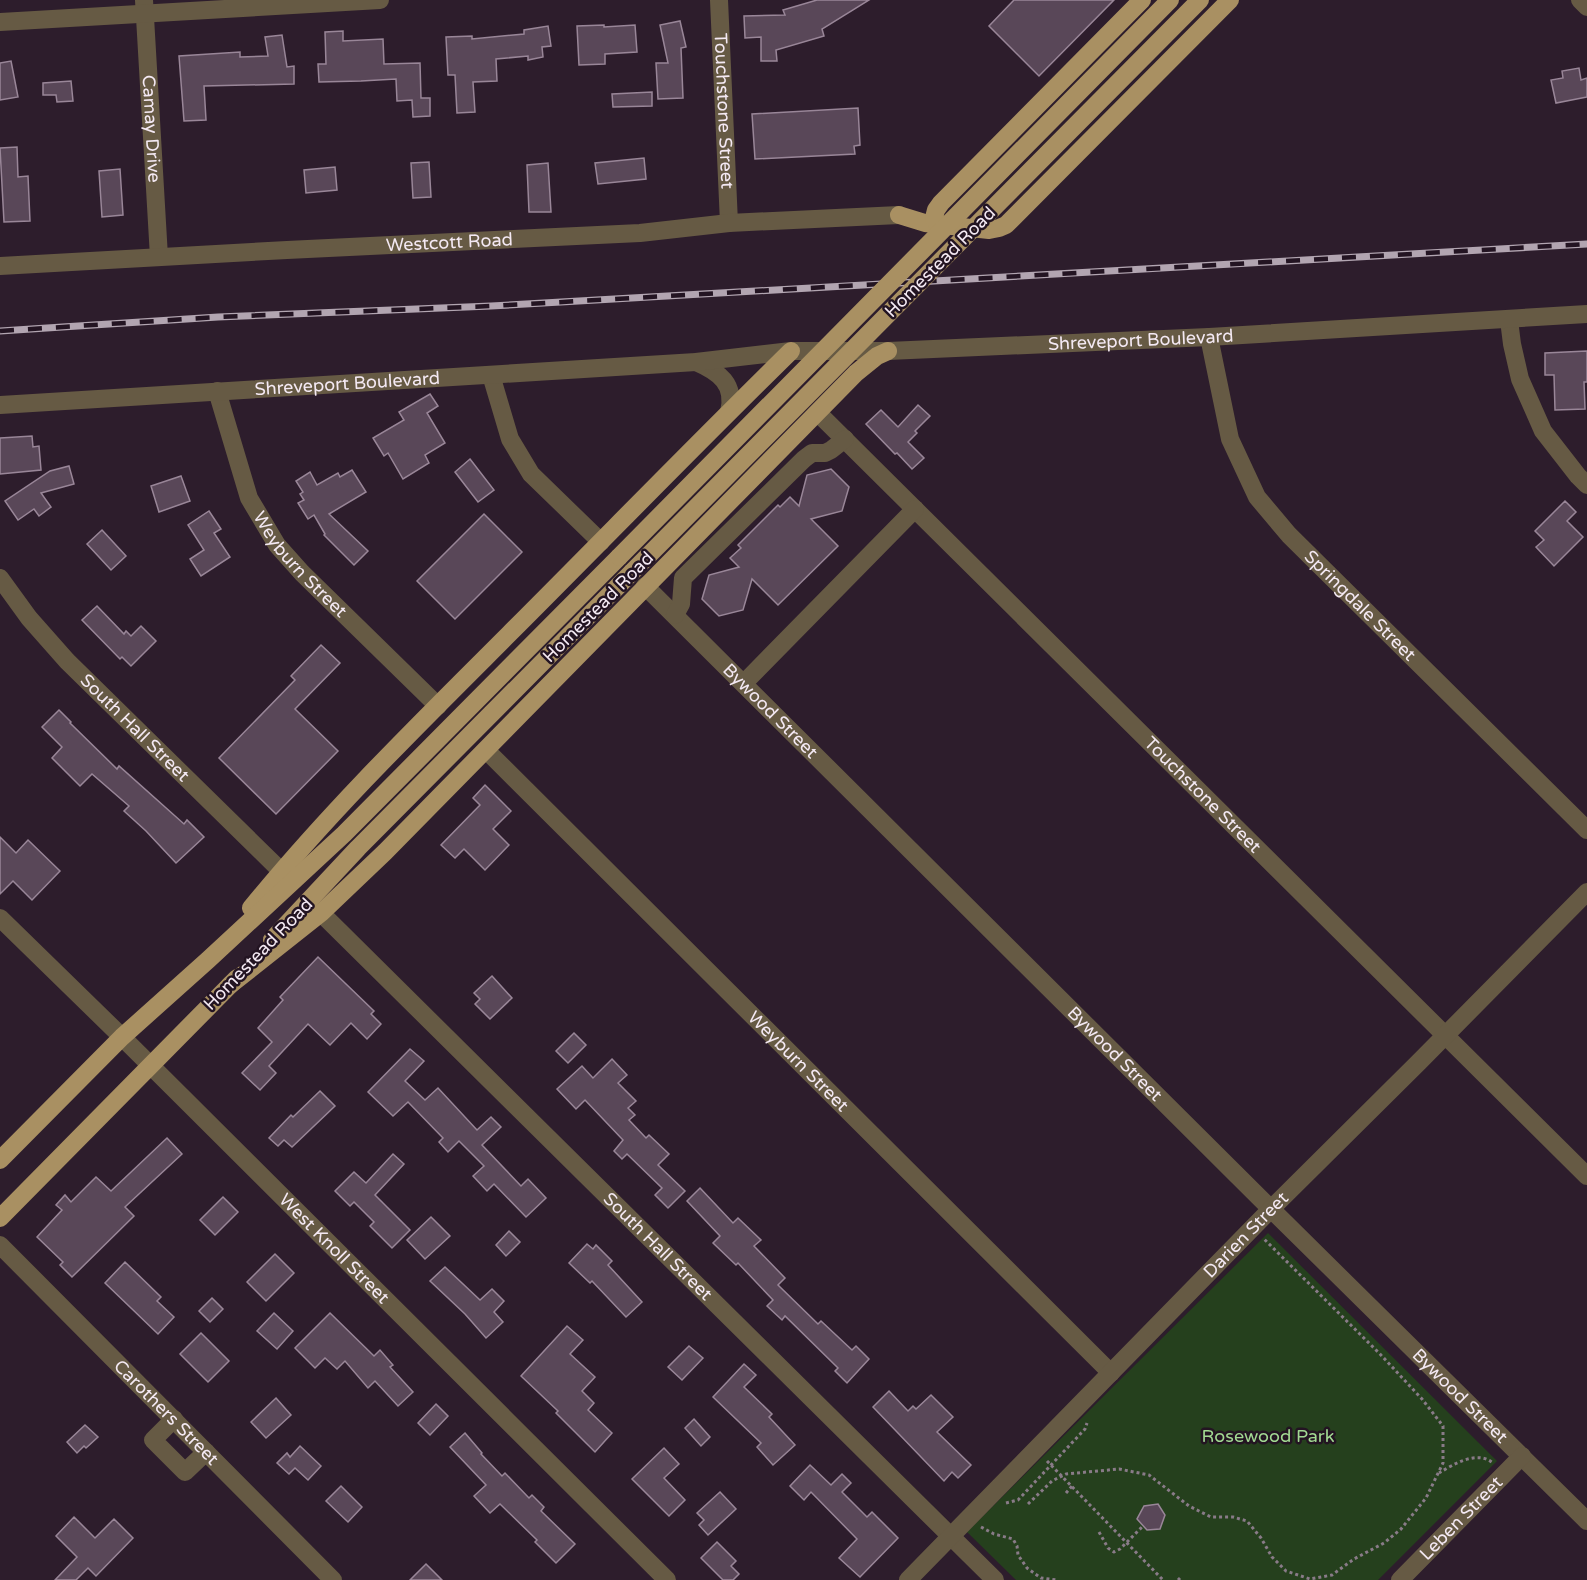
<svg xmlns="http://www.w3.org/2000/svg" width="1587" height="1580" font-family="'Varela Round',sans-serif">
<style>
.green{fill:#25401d}
.building{fill:#594758;stroke:#998698;stroke-width:1.5}
.lines{fill:none;stroke-linecap:round;stroke-linejoin:round}
.path{stroke:#897b88;stroke-width:3;stroke-dasharray:3 3;stroke-linecap:butt}
.minor{stroke:#665a44;stroke-width:18}
.major{stroke:#a99062;stroke-width:18}
.rail-casing{stroke:#b2a5b1;stroke-width:7}
.rail{stroke:#231422;stroke-width:4.5;stroke-dasharray:14;stroke-linecap:butt}
.major-bridge{stroke:#a99062;stroke-width:18}
.labels{text-anchor:middle;dominant-baseline:central;stroke-width:5;stroke-linejoin:round;paint-order:stroke}
.street-label{font-size:18px;fill:#f4e9f3;stroke:#231422}
.park-label{font-size:18px;fill:#a2d992;stroke:#231422}
</style>
<rect width="100%" height="100%" fill="#2d1d2c"/>
<path class="green" d="M1268 1233 1497 1461 1378 1580H1016L967 1532Z"/>
<g class="building">
<path d="M817 0H869L822 29 824 36 776 50 777 61H761V37L745 38 744 16 785 15 783 10Z"/>
<path d="M1014 0H1114L1039 76 989 26Z"/>
<path d="M680 21 686 47 681 48 683 98 658 99 656 63H668L660 25Z"/>
<path d="M604 25V27L635 25 637 52 605 54V64L579 65 577 26Z"/>
<path d="M548 26 551 46 542 47 543 57 528 60V56L496 59 497 81 473 82 475 112 457 113 455 75H448L446 37 472 36V39L524 34V30Z"/>
<path d="M343 31V41L383 39 384 64 420 63 421 98H430V116L413 117 412 100 397 101 396 79 361 81 319 82 318 64H326L325 32Z"/>
<path d="M282 35 287 67 294 66V84L204 86 206 120 184 121 179 56 240 52V57L268 56 265 37Z"/>
<path d="M11 61 18 97 0 100V63Z"/>
<path d="M1579 68 1581 80 1587 78V97L1556 103 1551 80 1563 78 1562 71Z"/>
<path d="M71 81 73 101 57 102 56 95H43V83Z"/>
<path d="M652 92V106L613 107 612 94Z"/>
<path d="M858 108 860 145 854 146 855 154 755 159 752 114Z"/>
<path d="M17 147 18 177 28 176 30 221 4 222 0 148Z"/>
<path d="M644 158 646 179 598 184 595 163Z"/>
<path d="M429 162 431 197 413 198 411 163Z"/>
<path d="M548 163 551 212H529L527 165Z"/>
<path d="M335 167 337 190 306 193 304 170Z"/>
<path d="M120 169 123 215 102 217 99 171Z"/>
<path d="M1587 351V382H1584L1585 409 1555 410 1554 375H1545V353Z"/>
<path d="M430 394 438 406 427 413 445 443 425 455 429 463 403 479 388 453 384 456 373 438 404 420 399 412Z"/>
<path d="M918 405 930 416 915 431 917 433 908 442 924 458 912 469 897 453 895 454 866 424 881 410 898 427Z"/>
<path d="M32 436 33 447 39 446 41 470 0 474V438Z"/>
<path d="M470 459 494 490 478 502 455 472Z"/>
<path d="M69 466 74 484 41 493 51 507 39 516 34 509 18 520 5 501 50 471Z"/>
<path d="M831 469 849 487 842 511 811 519 838 546 778 605 752 579 743 610 719 616 702 599 709 575 739 567 730 558 741 548 738 545 778 505 780 507 790 497 799 506 807 475Z"/>
<path d="M352 470 366 492 329 514 368 551 354 565 324 535 325 534 314 515 308 519 298 503 304 500 300 494 303 492 296 481 310 472 317 485 338 473 340 477Z"/>
<path d="M181 476 190 501 159 512 151 486Z"/>
<path d="M1565 501 1576 512 1567 521 1583 537 1554 566 1536 547 1544 540 1535 531Z"/>
<path d="M209 511 221 529 214 533 230 557 201 576 190 559 204 550 188 525Z"/>
<path d="M484 514 522 552 455 619 417 581Z"/>
<path d="M102 530 126 556 111 570 87 544Z"/>
<path d="M97 606 124 634 126 631 131 636 141 626 156 641 131 666 122 657 120 659 82 620Z"/>
<path d="M321 645 340 663 295 709 338 751 276 814 219 758 295 680 291 676Z"/>
<path d="M59 710 71 722 70 723 117 769 119 766 184 824 187 820 204 837 176 863 146 831 124 811 129 806 92 774 80 786 52 758 62 747 42 727Z"/>
<path d="M485 785 511 811 493 829 509 845 485 870 464 849 455 858 441 845 480 805 473 798Z"/>
<path d="M0 837 16 853 28 840 60 871 32 900 13 881 0 894Z"/>
<path d="M318 957 374 1011 371 1014 381 1024 367 1039 351 1023 330 1045 308 1024 269 1066 276 1073 260 1090 242 1073 272 1042 258 1028 283 1000 280 997Z"/>
<path d="M492 976 512 998 490 1019 475 1004 480 999 474 993Z"/>
<path d="M574 1033 586 1045 568 1063 556 1051Z"/>
<path d="M410 1049 424 1061 405 1081 425 1100 438 1088 477 1130 491 1117 501 1127 482 1145 521 1186 528 1179 546 1198 526 1217 494 1184 487 1191 473 1176 484 1166 459 1141 448 1152 439 1142 443 1138 408 1102 393 1116 368 1092Z"/>
<path d="M612 1059 627 1075 618 1083 636 1101 628 1108 635 1115 629 1120 646 1138 649 1135 669 1154 658 1165 685 1191 668 1208 655 1195 662 1188 627 1154 622 1159 614 1151 623 1140 585 1100 576 1109 557 1089 582 1066 593 1078Z"/>
<path d="M320 1091 335 1106 292 1147 284 1140 278 1146 269 1138 291 1115 293 1117Z"/>
<path d="M167 1138 182 1154 125 1207 134 1216 72 1277 60 1265 63 1262 37 1237 62 1210 56 1205 65 1195 71 1202 96 1177 111 1191Z"/>
<path d="M393 1154 404 1164 375 1195 410 1230 392 1248 370 1226 374 1222 354 1202 350 1206 335 1191 354 1172 366 1183Z"/>
<path d="M700 1188 733 1223 738 1218 761 1240 754 1246 785 1278 778 1285 818 1324 821 1321 852 1350 856 1346 869 1359 847 1383 835 1371 838 1368 785 1316 782 1320 767 1306 773 1300 738 1263 736 1265 713 1243 720 1236 687 1201Z"/>
<path d="M223 1197 238 1212 215 1235 200 1220Z"/>
<path d="M431 1217 450 1236 425 1259 407 1240Z"/>
<path d="M509 1231 520 1242 506 1256 496 1245Z"/>
<path d="M587 1244 593 1249 596 1245 612 1261 608 1265 642 1302 626 1317 592 1281 590 1283 569 1263Z"/>
<path d="M275 1254 294 1273 266 1301 247 1282Z"/>
<path d="M125 1262 161 1297 157 1301 174 1317 158 1334 105 1283Z"/>
<path d="M445 1267 480 1300 492 1289 504 1301 494 1312 503 1322 486 1338 465 1314 430 1281Z"/>
<path d="M212 1298 223 1309 210 1322 199 1311Z"/>
<path d="M274 1313 293 1331 277 1349 257 1331Z"/>
<path d="M330 1313 374 1356 380 1350 393 1365 390 1367 413 1392 398 1406 375 1381 368 1388 345 1361 337 1369 325 1358 315 1368 295 1348Z"/>
<path d="M567 1326 583 1340 570 1354 595 1377 582 1391 594 1403 588 1410 612 1433 595 1452 556 1413 558 1411 521 1376Z"/>
<path d="M201 1333 229 1361 208 1382 180 1354Z"/>
<path d="M689 1346 703 1358 682 1380 668 1367Z"/>
<path d="M744 1364 756 1375 744 1387 772 1414 769 1417 795 1445 773 1465 757 1447 761 1443 713 1397Z"/>
<path d="M889 1391 908 1411 913 1406 916 1409 931 1395 953 1417 937 1432 971 1465 958 1478 952 1472 944 1481 873 1407Z"/>
<path d="M276 1398 291 1415 266 1438 251 1422Z"/>
<path d="M436 1404 448 1416 430 1435 418 1423Z"/>
<path d="M694 1419 710 1437 701 1446 685 1428Z"/>
<path d="M85 1425 98 1437 86 1448 84 1446 77 1453 67 1442Z"/>
<path d="M465 1433 482 1453 481 1454 502 1476 505 1473 529 1498 532 1495 544 1507 541 1511 575 1544 556 1563 535 1542 537 1540 500 1504 490 1513 474 1496 486 1485 450 1447Z"/>
<path d="M300 1446 321 1466 308 1480 295 1468 289 1474 277 1463 287 1453 290 1457Z"/>
<path d="M664 1448 679 1464 664 1478 685 1500 669 1516 632 1479Z"/>
<path d="M810 1465 831 1485 842 1474 851 1483 842 1492 867 1517 872 1512 898 1538 860 1577 839 1558 857 1539 811 1492 804 1500 790 1486Z"/>
<path d="M341 1486 362 1507 348 1522 326 1501Z"/>
<path d="M720 1492 736 1509 708 1535 699 1525 704 1520 697 1513Z"/>
<path d="M1158 1504 1165 1515 1160 1529 1147 1530 1137 1519 1144 1506Z"/>
<path d="M74 1517 95 1538 114 1519 133 1538 96 1576 88 1568 76 1580H55L77 1557 56 1536Z"/>
<path d="M717 1542 736 1561 731 1566 739 1574 733 1580H723L701 1558Z"/>
<path d="M426 1564 442 1580H410Z"/>
</g>
<g class="lines">
<g class="path">
<path d="M1047 1461 1163 1580"/>
<path d="M1439 1473C1454 1464 1478 1449 1494 1464"/>
<path d="M1066 1493 1072 1486"/>
<path d="M1006 1503 1018 1500 1085 1429 1087 1423"/>
<path d="M1028 1504 1052 1481 1066 1474 1119 1469 1149 1475 1189 1506 1211 1517H1233L1247 1521 1261 1538 1272 1557 1286 1571 1310 1579 1332 1575 1354 1559 1384 1543 1401 1529 1426 1498 1443 1463V1426L1422 1399 1380 1354 1264 1239"/>
<path d="M981 1527 994 1534 1013 1539 1017 1546 1018 1555 1027 1568 1041 1578 1057 1580"/>
<path d="M1099 1532 1108 1548 1114 1552 1120 1549 1143 1526"/>
<path d="M1178 1580 1180 1578"/>
</g>
<g class="minor">
<path id="s1" d="M144 0 159 257"/>
<path id="s2" d="M719 0 729 223"/>
<path d="M1580 0 1587 7"/>
<path d="M0 22 380 0"/>
<path id="s3" d="M0 266 287 250 640 233 729 223 899 215"/>
<path d="M1509 320 1512 344 1520 379 1543 431 1578 476 1587 485"/>
<path id="s4" d="M1209 337 1230 439 1257 497 1289 535 1587 830"/>
<path d="M696 362C719 372 736 384 729 412"/>
<path d="M491 375 510 439 531 474 601 542"/>
<path id="s5" d="M217 391 249 498 277 545 302 573 438 706"/>
<path id="s6" d="M0 405 696 362 791 351H888L1209 337 1587 314"/>
<path id="s7" d="M818 413 1587 1176"/>
<path id="s8" d="M0 578 29 618 67 661 281 871"/>
<path id="s9" d="M645 586 1271 1209 1587 1521"/>
<path d="M675 615 681 604 683 578 804 459 812 453H825L831 450 845 439"/>
<path d="M744 683 915 509"/>
<path id="s10" d="M486 750 1111 1373"/>
<path id="s11" d="M321 913 995 1580"/>
<path id="s12" d="M0 918 122 1037 667 1580"/>
<path id="s13" d="M0 1245 333 1580"/>
<path d="M174 1419 153 1440 185 1472 206 1452"/>
<path id="s14" d="M908 1580 1271 1209 1419 1062 1587 892"/>
<path id="s15" d="M1400 1580 1522 1456"/>
</g>
<g class="major">
<path d="M899 215 925 223 989 230 999 228 1006 225 1230 0"/>
<path d="M938 225 934 218 936 210 941 203 1142 0"/>
<path d="M251 908C330 811 420 723 509 634 603 540 696 444 791 351"/>
<path d="M272 940 358 848 632 572"/>
<path d="M230 985 321 913 385 852 856 373 877 356 888 351"/>
<path d="M0 1160 122 1037 208 960 344 834 619 557"/>
<path d="M0 1218 237 978"/>
</g>
<g class="rail-casing">
<path id="rail" d="M0 331 218 317 491 306 1587 244"/>
</g>
<use href="#rail" class="rail"/>
<g class="major-bridge">
<path d="M619 557 1170 0"/>
<path d="M632 572 1200 0"/>
</g>
</g>
<g class="labels">
<g class="street-label">
<text stroke="none"><textPath href="#s2" startOffset="111">Touchstone Street</textPath></text>
<text stroke="none"><textPath href="#s1" startOffset="129">Camay Drive</textPath></text>
<text stroke="none"><textPath href="#s3" startOffset="450">Westcott Road</textPath></text>
<text transform="translate(940 262) rotate(-45)">Homestead Road</text>
<text stroke="none"><textPath href="#s6" startOffset="1143">Shreveport Boulevard</textPath></text>
<text stroke="none"><textPath href="#s6" startOffset="348">Shreveport Boulevard</textPath></text>
<text stroke="none"><textPath href="#s5" startOffset="196">Weyburn Street</textPath></text>
<text stroke="none"><textPath href="#s4" startOffset="318">Springdale Street</textPath></text>
<text transform="translate(598 607) rotate(-45)">Homestead Road</text>
<text stroke="none"><textPath href="#s9" startOffset="177">Bywood Street</textPath></text>
<text stroke="none"><textPath href="#s8" startOffset="202">South Hall Street</textPath></text>
<text stroke="none"><textPath href="#s7" startOffset="542">Touchstone Street</textPath></text>
<text transform="translate(258 954) rotate(-46)">Homestead Road</text>
<text stroke="none"><textPath href="#s9" startOffset="663">Bywood Street</textPath></text>
<text stroke="none"><textPath href="#s10" startOffset="441">Weyburn Street</textPath></text>
<text stroke="none"><textPath href="#s14" startOffset="483">Darien Street</textPath></text>
<text stroke="none"><textPath href="#s11" startOffset="474">South Hall Street</textPath></text>
<text stroke="none"><textPath href="#s12" startOffset="470">West Knoll Street</textPath></text>
<text stroke="none"><textPath href="#s9" startOffset="1149">Bywood Street</textPath></text>
<text stroke="none"><textPath href="#s13" startOffset="236">Carothers Street</textPath></text>
<text stroke="none"><textPath href="#s15" startOffset="87">Leben Street</textPath></text>
</g>
<g class="park-label">
<text x="1268" y="1436">Rosewood Park</text>
</g>
</g>
</svg>
